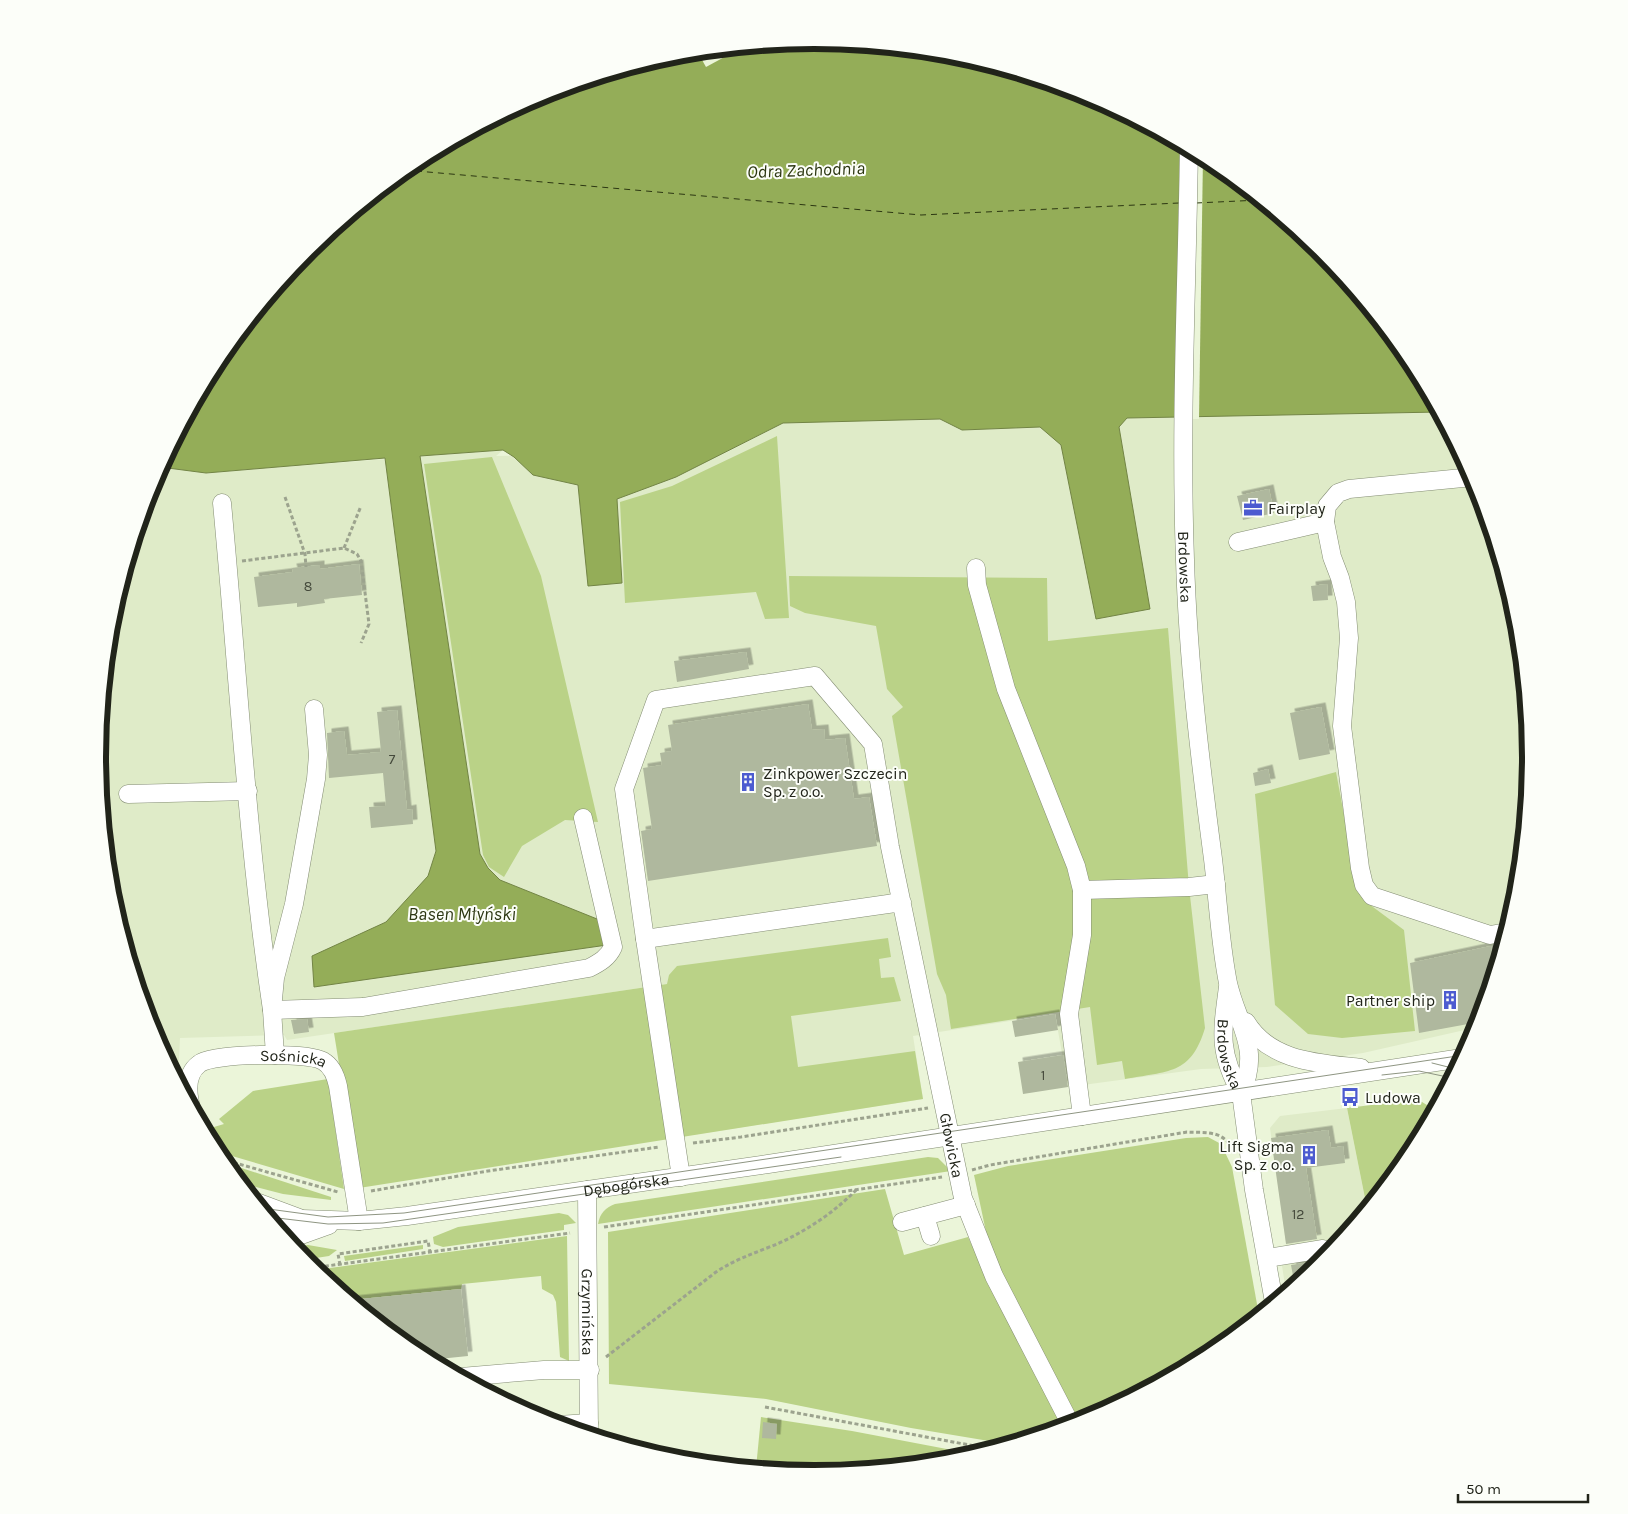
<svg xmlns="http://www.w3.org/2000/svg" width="1628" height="1514" font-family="Karla,sans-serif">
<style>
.built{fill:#dfebc8}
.green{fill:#bad287}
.water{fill:#94ad58;stroke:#728445}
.pier{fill:#ebf5d9}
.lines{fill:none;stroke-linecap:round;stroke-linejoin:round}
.ferry{stroke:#2c3712;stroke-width:1;stroke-dasharray:6 5;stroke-linecap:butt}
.building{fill:#afb89e;filter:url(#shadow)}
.minor-casing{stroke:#848d74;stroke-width:19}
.path{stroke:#9ca38e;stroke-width:3;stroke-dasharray:4 2.5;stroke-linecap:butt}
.minor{stroke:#fff;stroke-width:18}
.tram{stroke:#8e9582;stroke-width:1}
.labels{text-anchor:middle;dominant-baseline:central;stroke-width:4;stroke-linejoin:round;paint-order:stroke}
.number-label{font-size:14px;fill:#44493b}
.poi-label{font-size:16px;fill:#21241a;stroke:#fcfef9;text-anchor:start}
.street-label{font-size:16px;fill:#21241a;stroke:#fcfef9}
.water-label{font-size:18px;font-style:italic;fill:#2c3712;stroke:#fcfef9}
.rim{fill:none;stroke:#21241a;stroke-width:6}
</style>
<defs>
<filter id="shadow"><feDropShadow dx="4.5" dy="-4.5" stdDeviation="0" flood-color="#0004"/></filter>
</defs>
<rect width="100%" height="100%" fill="#ebf5d9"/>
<g class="built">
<path d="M1417 371 1477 483 1517 617 1531 757 1517 897 1478 1027 1363 1053 1267 1067 1201 1069 1068 1087 1055 1014 913 1036 923 1099 692 1135 667 984 287 1040 284 1035 180 1038 178 1080 151 1031 111 897 97 757 111 617 152 482 160 467 206 473 503 450 496 456 538 455 780 409Z"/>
<path d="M1347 1108 1367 1208 1321 1264 1286 1292 1281 1259 1287 1249 1270 1128 1280 1116Z"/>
</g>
<g class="green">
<path d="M777 436 789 618 765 619 756 592 625 603 620 502 672 486Z"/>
<path d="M492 457 541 576 598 822 565 820 522 846 504 877 489 867 483 855 424 464Z"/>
<path d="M789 576 1047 578 1048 641 1168 628 1189 887 1205 1028C1191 1075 1168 1071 1125 1079L1122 1061 1097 1065 1090 1007 951 1029 946 995 937 974 892 716 903 707 887 689 876 626 805 613 790 606Z"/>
<path d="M1336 772 1358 890 1373 907 1404 930 1415 1031 1342 1038 1308 1034 1275 1005 1255 794Z"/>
<path d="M888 938 891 957 879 959 881 978 894 977 901 1001 791 1016 798 1067 915 1051 923 1099 359 1188 334 1033 667 984 669 975 677 966Z"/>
<path d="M328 1079 344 1189 215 1151 204 1130 224 1124 219 1119 253 1091Z"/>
<path d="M1412 1100 1422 1102 1435 1110 1410 1156 1367 1208 1347 1108Z"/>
<path d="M1208 1137 1221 1144 1232 1167 1259 1315 1212 1353 1079 1422 1028 1328 989 1246 974 1175 1008 1166 1186 1138Z"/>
<path d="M928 1157 938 1158 951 1171 598 1224C600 1213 605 1208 615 1204Z"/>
<path d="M223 1162 331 1197V1200L283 1194 240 1183Z"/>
<path d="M885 1189 904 1255 968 1237 998 1301 1063 1427 1007 1444 911 1428 766 1399 609 1384 608 1232Z"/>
<path d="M559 1213 568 1215 576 1223 564 1225V1230L443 1247 434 1244 433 1237 458 1227Z"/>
<path d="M567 1236 569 1361 560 1357 556 1302 553 1295 542 1289 541 1276 462 1284 461 1289 351 1300 315 1270Z"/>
<path d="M308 1245 337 1250 329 1256 303 1260 293 1247Z"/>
<path d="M423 1245V1249L345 1261 344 1256Z"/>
<path d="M761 1417 852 1431 973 1454 954 1460 814 1474 756 1468Z"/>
</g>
<path class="water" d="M814 40 954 54 1089 95 1213 161 1321 250 1410 359 1439 412 1127 418 1119 427 1150 609 1096 619 1061 445 1040 427 962 430 940 419 783 423 676 477 617 499 622 583 588 586 578 485 533 475 514 457 503 450 420 456 480 854 488 868 500 880 602 921 607 945 314 987 312 956 386 922 428 876 436 851 385 458 206 473 160 467 218 358 307 250 416 161 540 94 674 54Z"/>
<g class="pier">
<path d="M743 47 706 67 701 58 715 50Z"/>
<path d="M1180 143 1203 156 1199 419H1175Z"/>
</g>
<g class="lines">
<g class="ferry">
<path d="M405 170 921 215 1179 203"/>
<path d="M1196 203 1260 200"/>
</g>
</g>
<g class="building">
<path d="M1269 489 1274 513 1243 520 1237 496Z"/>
<path d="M359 564 362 595 324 599 325 603 297 607V603L258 607 254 577 293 572 292 568 320 565V569Z"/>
<path d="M1327 584 1328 600 1313 601 1311 586Z"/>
<path d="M746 652 749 669 677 682 674 661Z"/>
<path d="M808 704 812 730 824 729 825 740 845 738 854 799 869 797 877 846 648 881 641 831 652 829 643 768 662 765 660 753 672 751 668 725Z"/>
<path d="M1321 707 1330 754 1299 760 1290 713Z"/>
<path d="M397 710 407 810 412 809 413 824 371 828 369 807 386 806 383 773 329 778 327 733 344 731 347 755 381 752 377 712Z"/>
<path d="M1268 769 1271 783 1255 786 1253 773Z"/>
<path d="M1491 946 1493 962H1498L1479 1022 1419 1033 1410 963Z"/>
<path d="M1055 1014 1058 1030 1015 1037 1012 1021Z"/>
<path d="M307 1019 309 1032 294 1034 291 1020Z"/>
<path d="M1063 1055 1068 1087 1023 1094 1018 1062Z"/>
<path d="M1328 1130 1331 1148 1343 1146 1345 1163 1306 1168 1317 1239 1286 1244 1271 1138Z"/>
<path d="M1318 1261 1319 1266 1295 1286 1291 1265Z"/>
<path d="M461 1289 468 1356 429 1360 415 1353 351 1300Z"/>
<path d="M763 1422 777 1424 776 1439 762 1438Z"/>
</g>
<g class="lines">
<g class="minor-casing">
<g id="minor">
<path id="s1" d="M1189 148C1187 285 1180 423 1185 560 1188 660 1200 760 1213 859 1218 900 1220 943 1228 983 1237 1024 1262 1048 1241 1093"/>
<path d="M1473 477 1349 489 1338 493 1327 506 1325 522 1332 557 1340 578 1346 602 1349 638 1342 726 1360 868 1364 885 1372 896 1490 935 1507 932"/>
<path d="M222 503C238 672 247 842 272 1010L363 1007 589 968C599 963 608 958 613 947L583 818"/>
<path d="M1238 542 1325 522"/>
<path d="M976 568 977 585 1006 689 1076 866 1082 890V935L1069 1014 1082 1116"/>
<path d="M128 794 248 791"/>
<path d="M1082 890 1189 887 1216 884"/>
<path id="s2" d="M902 902 645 939 624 789 656 700 815 676 873 744 890 847 963 1198 994 1276 1071 1425"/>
<path d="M645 939 681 1177"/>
<path id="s3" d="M1228 987C1222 1032 1218 1052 1241 1093L1254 1190 1274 1302"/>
<path d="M1246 1022C1270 1062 1319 1063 1361 1068"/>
<path d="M275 1055 272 1010 275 978 294 904 316 779 318 755 314 709"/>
<path id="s4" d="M190 1103C187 1089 187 1073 199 1064 212 1053 308 1052 323 1061 332 1066 336 1077 338 1086L359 1221"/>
<path id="s5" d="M587 1190 589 1434"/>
<path d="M256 1202 299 1218"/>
<path d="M925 1216 931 1236"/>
<path d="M902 1222 966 1205"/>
<path id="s6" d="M273 1223 302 1219 359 1221 407 1216 768 1164 1462 1058"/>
<path d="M287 1240 329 1225"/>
<path d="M1267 1258 1323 1249 1329 1255"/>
<path d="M461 1377 544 1370H590"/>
<path d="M558 1425 589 1423"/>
</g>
</g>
<g class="path">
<path d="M285 497 305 554 306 567"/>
<path d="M344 548 361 506"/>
<path d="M242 561 344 548 357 554 361 561 369 624 361 643"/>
<path d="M693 1143 741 1137 928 1108"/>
<path d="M221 1159 338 1192"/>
<path d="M972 1170 990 1165 1187 1132C1203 1133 1220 1130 1230 1145"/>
<path d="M371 1191 488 1171 659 1147"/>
<path d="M604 1227 942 1177"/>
<path d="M340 1265 338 1254 428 1241 430 1252"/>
<path d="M312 1268 570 1233"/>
<path d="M606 1357 716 1272C734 1260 752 1254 772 1246 802 1234 834 1213 857 1189"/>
<path d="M765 1407 991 1449"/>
<path d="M643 1451 646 1449"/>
</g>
<use href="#minor" class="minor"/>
<g class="tram">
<path d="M1432 1063 1456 1069"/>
<path d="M1382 1075 1419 1071 1452 1078"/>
<path d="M261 1208 328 1217 404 1213 1464 1055"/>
<path d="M269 1217 328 1224 383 1223 841 1157"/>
</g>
</g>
<defs>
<g id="office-bare" transform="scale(1.5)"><path d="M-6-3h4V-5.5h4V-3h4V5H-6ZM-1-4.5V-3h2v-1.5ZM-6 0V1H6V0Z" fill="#4c5bd0" stroke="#fcfef9" stroke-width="2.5" paint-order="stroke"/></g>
<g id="building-bare" transform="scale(1.5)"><path d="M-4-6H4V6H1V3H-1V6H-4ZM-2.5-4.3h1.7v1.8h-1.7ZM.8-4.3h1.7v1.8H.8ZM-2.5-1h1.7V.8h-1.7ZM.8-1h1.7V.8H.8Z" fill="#4c5bd0" stroke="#fcfef9" stroke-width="2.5" paint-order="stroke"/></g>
<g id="bus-bare" transform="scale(1.5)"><path d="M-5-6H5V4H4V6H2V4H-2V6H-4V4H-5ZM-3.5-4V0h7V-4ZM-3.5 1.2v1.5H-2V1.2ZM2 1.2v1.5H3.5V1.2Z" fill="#4c5bd0" stroke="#fcfef9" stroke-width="2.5" paint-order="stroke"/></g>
</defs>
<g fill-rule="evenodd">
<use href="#office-bare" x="1253" y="508"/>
<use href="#building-bare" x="748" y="782"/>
<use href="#building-bare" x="1450" y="1000"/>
<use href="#bus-bare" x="1350" y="1097"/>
<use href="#building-bare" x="1309" y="1155"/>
</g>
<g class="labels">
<g class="number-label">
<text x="308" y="586">8</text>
<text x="392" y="759">7</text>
<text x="1043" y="1075">1</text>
<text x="1298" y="1214">12</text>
</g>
<g class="poi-label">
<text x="1268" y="508">Fairplay</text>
<text x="763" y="773">Zinkpower Szczecin<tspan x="763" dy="18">Sp. z o.o.</tspan></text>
<text x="1435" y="1000" text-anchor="end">Partner ship</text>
<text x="1365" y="1097">Ludowa</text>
<text x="1294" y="1146" text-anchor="end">Lift Sigma<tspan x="1294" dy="18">Sp. z o.o.</tspan></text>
</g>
<g class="street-label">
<text stroke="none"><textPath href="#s1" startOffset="419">Brdowska</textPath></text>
<text stroke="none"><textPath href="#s3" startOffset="68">Brdowska</textPath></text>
<text stroke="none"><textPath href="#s4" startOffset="138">Sośnicka</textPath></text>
<text stroke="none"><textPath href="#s2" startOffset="1165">Głowicka</textPath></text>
<text stroke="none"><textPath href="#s6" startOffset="356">Dębogórska</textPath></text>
<text stroke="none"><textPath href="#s5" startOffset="122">Grzymińska</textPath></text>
</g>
<g class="water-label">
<text transform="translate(806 170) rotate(-2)">Odra Zachodnia</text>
<text x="462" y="914">Basen Młyński</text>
</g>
</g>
<path d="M0 0H1628V1514H0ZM106 757a708 708 0 1 1 1416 0a708 708 0 1 1-1416 0Z" fill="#fcfef9" fill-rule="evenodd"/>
<path class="rim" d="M106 757a708 708 0 1 1 1416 0a708 708 0 1 1-1416 0Z"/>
<path d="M1458 1494v8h130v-8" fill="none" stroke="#21241a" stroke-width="2.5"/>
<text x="1466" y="1494" font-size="15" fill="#21241a" stroke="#fcfef9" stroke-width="4" paint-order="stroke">50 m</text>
</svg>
